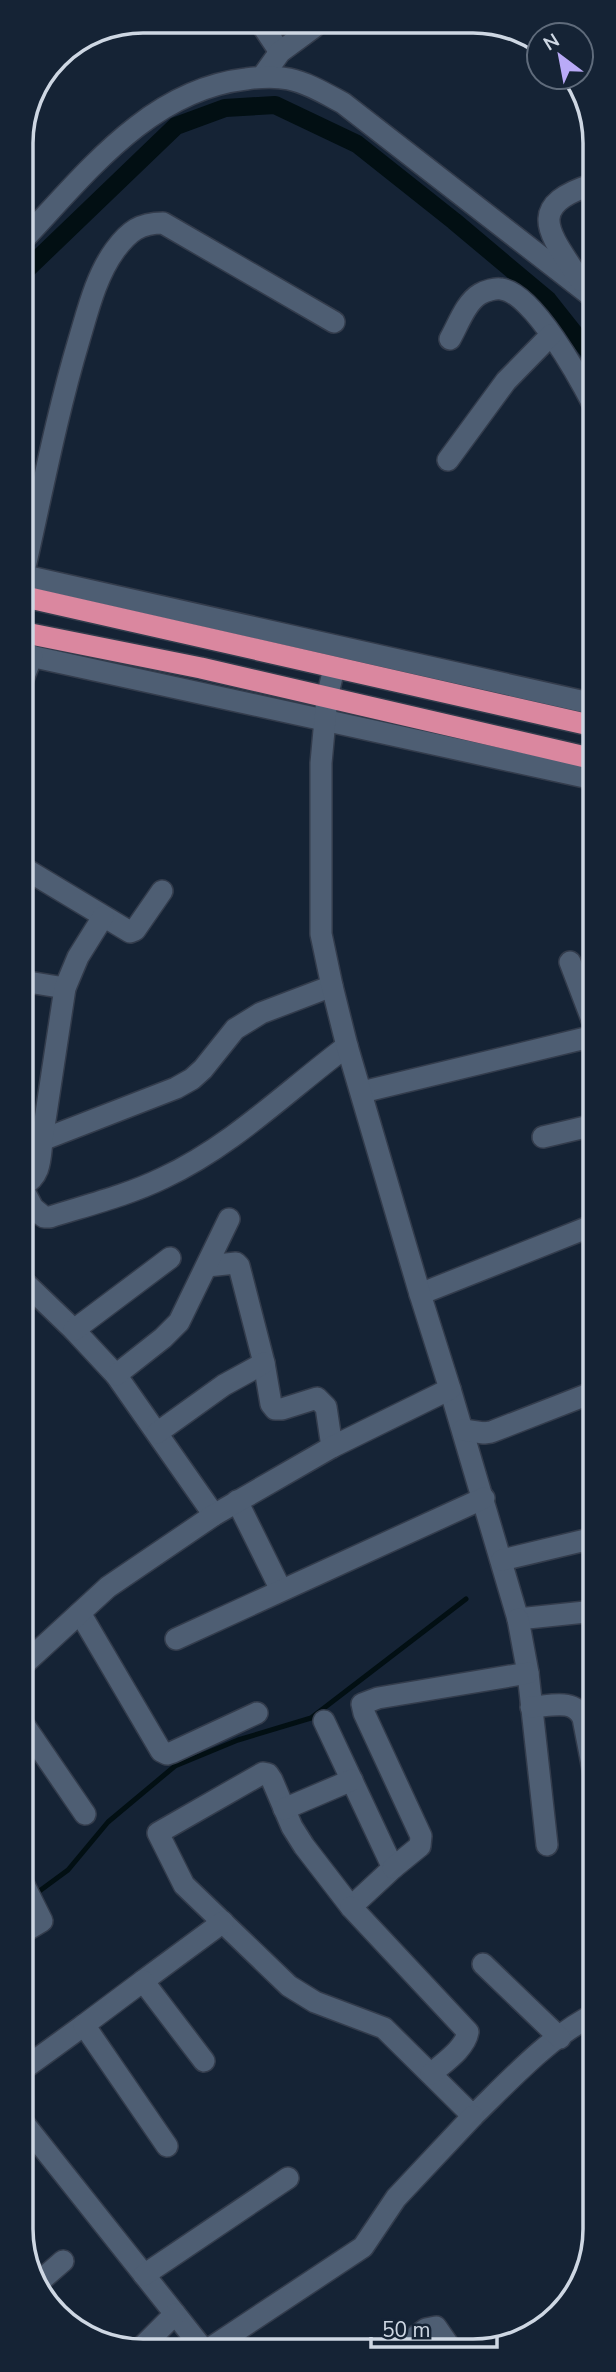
<svg xmlns="http://www.w3.org/2000/svg" width="616" height="2372" font-family="'Nunito Sans',sans-serif">
<style>
.lines{fill:none;stroke-linecap:round;stroke-linejoin:round}
.stream{stroke:#020f13;stroke-width:5}
.canal{stroke:#020f13;stroke-width:18}
.minor-casing{stroke:#333c4c;stroke-width:24}
.highway-casing{stroke:#333c4c;stroke-width:24}
.minor{stroke:#4e5e73;stroke-width:21}
.highway{stroke:#da879f;stroke-width:21}
.rim{fill:none;stroke:#ced7e3;stroke-width:3.5}
</style>
<rect width="100%" height="100%" fill="#152335"/>
<g class="lines">
<path class="stream" d="M34 1895 68 1870 108 1822 175 1766 238 1740 311 1718 466 1599"/>
<path class="canal" d="M21 275 176 126 225 108 275 105 357 144 454 221 548 300 594 358"/>
<g class="minor-casing">
<g id="minor">
<path d="M264 28 280 52"/>
<path d="M262 77 280 52 314 27"/>
<path d="M21 242C85 175 148 90 246 79 260 77 275 76 289 79 308 83 326 94 343 103L594 298"/>
<path d="M580 280C551 235 522 206 594 184"/>
<path d="M450 339C458 325 466 302 480 294 485 291 495 288 501 289 533 292 580 379 594 406"/>
<path d="M448 460 506 381 551 335"/>
<path d="M21 575 594 704"/>
<path d="M23 576C41 497 56 417 79 340 88 310 96 276 115 250 129 231 140 223 163 223L334 322"/>
<path d="M21 654 594 779"/>
<path d="M21 684 32 656"/>
<path d="M22 867 130 932 135 930 162 891"/>
<path d="M570 962 594 1025"/>
<path d="M22 981 65 988"/>
<path d="M362 1092 594 1036"/>
<path d="M543 1137 594 1125"/>
<path d="M42 1140 176 1088 192 1079 203 1069 235 1029 261 1013 332 986"/>
<path d="M22 1186C41 1176 40 1160 42 1140L65 988 78 957 103 917"/>
<path d="M22 1187 33 1208 44 1217H50C88 1205 128 1195 163 1178 232 1146 287 1091 347 1046"/>
<path d="M207 1266 236 1263 239 1266 264 1363 271 1404 275 1409H282L317 1398 326 1407 332 1447"/>
<path d="M22 1280 74 1330 116 1375 214 1515"/>
<path d="M420 1294 594 1225"/>
<path d="M74 1330 170 1258"/>
<path d="M116 1375 163 1338 179 1322 229 1219"/>
<path d="M450 1389 518 1619 595 1611"/>
<path d="M463 1430 484 1433 491 1432 594 1392"/>
<path d="M157 1433 224 1385 264 1363"/>
<path d="M237 1501 281 1590"/>
<path d="M502 1560 594 1538"/>
<path d="M80 1613 161 1751 167 1754 173 1752 257 1713"/>
<path d="M518 1619 528 1673 547 1845"/>
<path d="M176 1639 484 1498"/>
<path d="M22 1666 108 1587 214 1515 332 1447 450 1389 420 1294 347 1046 332 986 321 934V763L327 698 334 668"/>
<path d="M531 1707C551 1706 574 1698 583 1718L595 1780"/>
<path d="M324 1721 393 1868 351 1907 304 1846 292 1827 272 1780 268 1774 263 1773 158 1833 184 1885 289 1986 315 2002 384 2028 473 2116C508 2082 551 2035 595 2014"/>
<path d="M22 1722 85 1814"/>
<path d="M284 1809 352 1780"/>
<path d="M393 1868 420 1846 421 1836 364 1713 362 1704 378 1698 528 1673"/>
<path d="M22 1881 42 1921 22 1933"/>
<path d="M351 1907 468 2032C465 2049 443 2063 431 2074"/>
<path d="M483 1964 560 2038"/>
<path d="M143 1981 223 1922"/>
<path d="M22 2070 84 2025"/>
<path d="M22 2121 203 2349"/>
<path d="M167 2146 84 2025 143 1981 204 2061"/>
<path d="M144 2275 288 2178"/>
<path d="M40 2281 63 2261"/>
<path d="M140 2349 175 2314"/>
<path d="M209 2349 363 2247 396 2198 473 2116"/>
<path d="M397 2350 426 2329 436 2327 452 2350"/>
</g>
</g>
<g class="highway-casing">
<g id="highway">
<path d="M21 596 594 726"/>
<path d="M21 632 201 668 594 759"/>
</g>
</g>
<use href="#minor" class="minor"/>
<use href="#highway" class="highway"/>
</g>
<path d="M0 0H616V2372H0ZM143 33H473A110 110 0 0 1 583 143V2229A110 110 0 0 1 473 2339H143A110 110 0 0 1 33 2229V143A110 110 0 0 1 143 33Z" fill="#152335" fill-rule="evenodd"/>
<path class="rim" d="M143 33H473A110 110 0 0 1 583 143V2229A110 110 0 0 1 473 2339H143A110 110 0 0 1 33 2229V143A110 110 0 0 1 143 33Z"/>
<g transform="translate(560 56) rotate(328)"><circle r="33" fill="#152335" stroke="#5f6b7b" stroke-width="2"/>
<path d="M0-5L12 26L0 18L-12 26Z" fill="#b9aaf7"/>
<text y="-10" font-size="19" font-weight="bold" text-anchor="middle" fill="#ced7e3">N</text>
</g>
<path d="M371 2337v10h126v-10" fill="none" stroke="#ced7e3" stroke-width="3.5"/>
<text x="382" y="2337" font-size="21" fill="#ced7e3" stroke="#152335" stroke-width="5" paint-order="stroke">50 m</text>
</svg>
